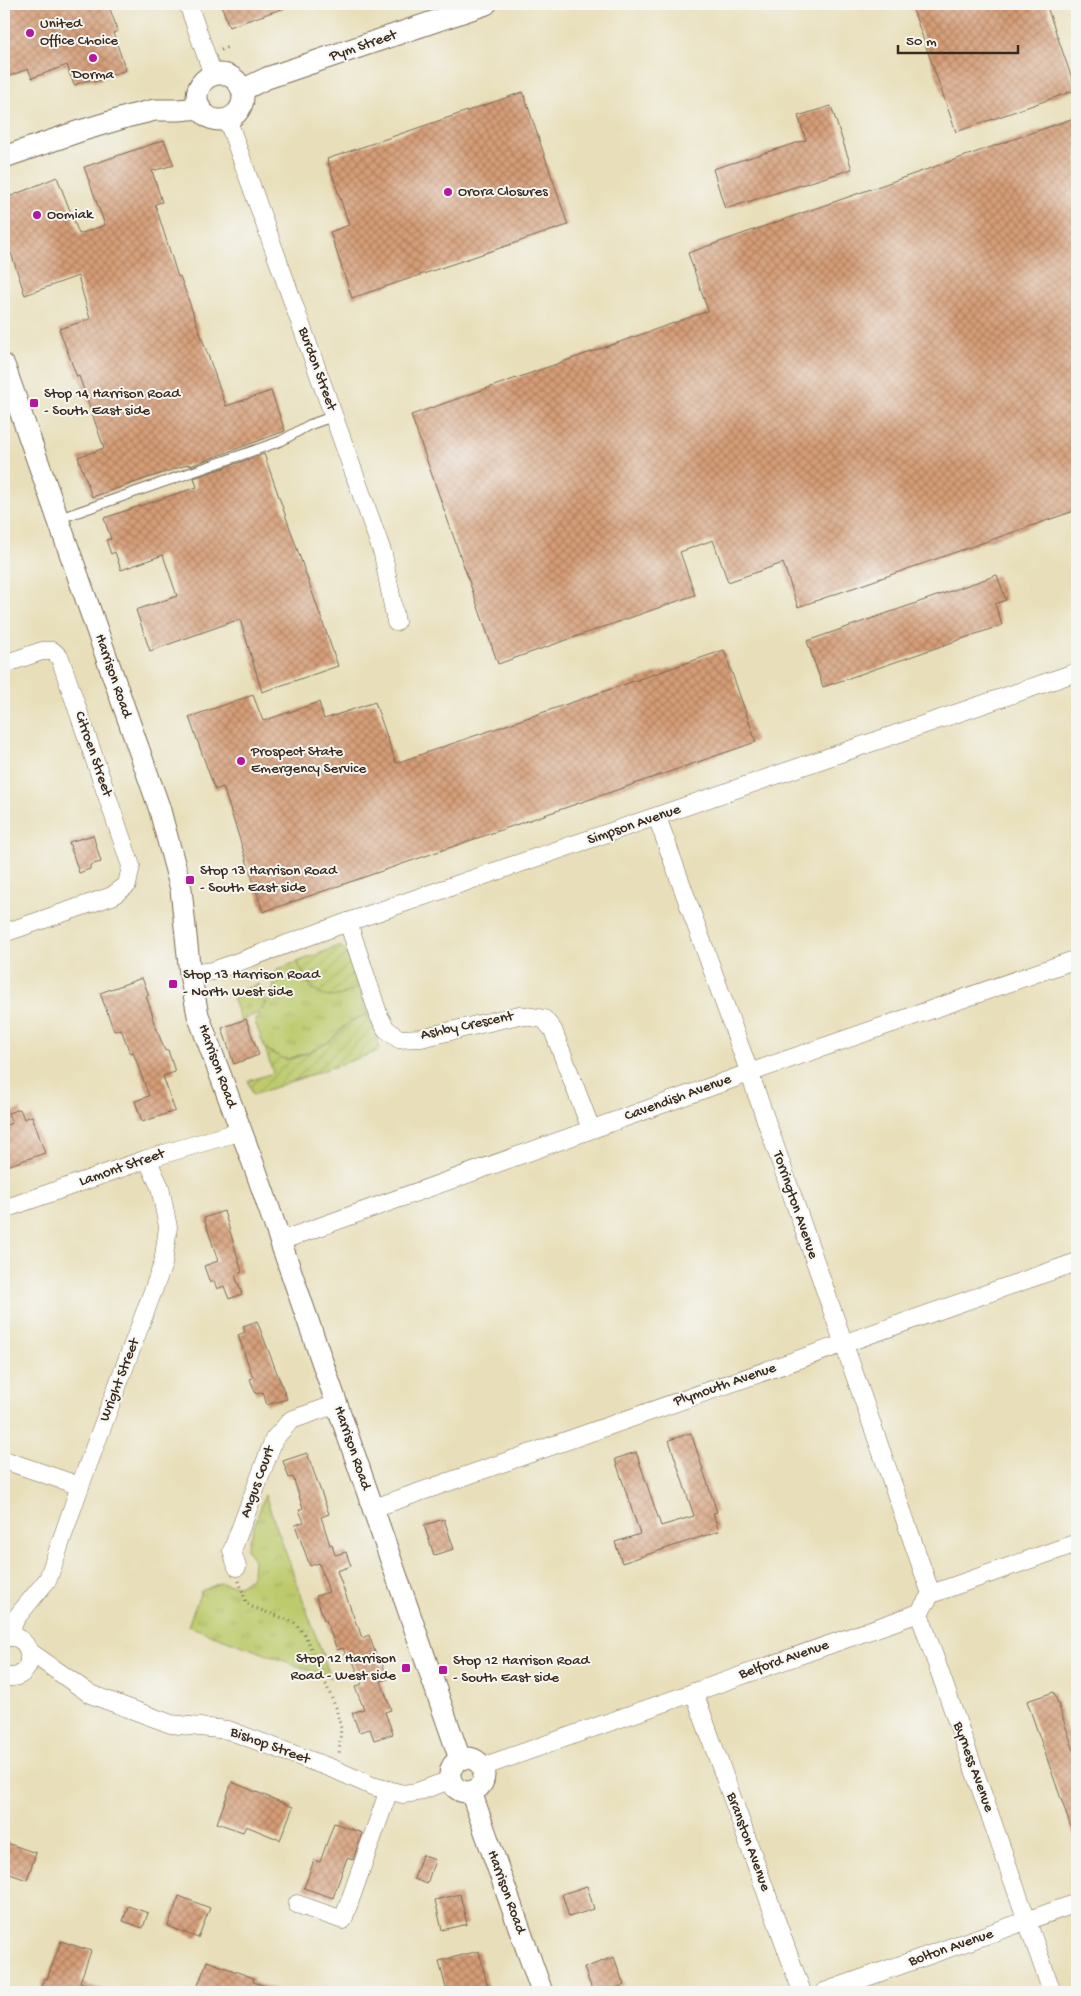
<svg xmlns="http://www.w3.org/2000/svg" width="1081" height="1996" font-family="'Gochi Hand',sans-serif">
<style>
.grass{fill:url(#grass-tufts);stroke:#7c7a46}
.garden{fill:url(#garden-furrows);stroke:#7c7a46}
.building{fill:url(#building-cross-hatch)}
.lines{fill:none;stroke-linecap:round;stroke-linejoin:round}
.service-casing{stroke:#786955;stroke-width:11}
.minor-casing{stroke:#786955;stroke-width:19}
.tertiary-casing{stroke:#786955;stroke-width:23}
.path{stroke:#786955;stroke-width:3;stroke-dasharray:1 4;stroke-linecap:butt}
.service{stroke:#fff;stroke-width:9}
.minor{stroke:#fff;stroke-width:18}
.tertiary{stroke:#fff;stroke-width:21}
.poi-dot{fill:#b5179e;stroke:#f6f6f2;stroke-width:2}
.labels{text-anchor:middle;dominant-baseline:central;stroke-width:4;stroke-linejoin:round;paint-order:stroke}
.poi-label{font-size:15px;fill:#3b2a1e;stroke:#f6f6f2;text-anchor:start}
.street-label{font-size:15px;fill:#3b2a1e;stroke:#f6f6f2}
</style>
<defs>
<pattern id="grass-tufts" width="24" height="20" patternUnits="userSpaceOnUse" patternTransform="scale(1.25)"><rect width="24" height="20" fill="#bdcb6d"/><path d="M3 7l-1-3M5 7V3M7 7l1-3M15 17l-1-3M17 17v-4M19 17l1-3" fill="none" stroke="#a3ae5e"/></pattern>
<pattern id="garden-furrows" width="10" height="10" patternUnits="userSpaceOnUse" patternTransform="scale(1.25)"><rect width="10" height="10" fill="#bdcb6d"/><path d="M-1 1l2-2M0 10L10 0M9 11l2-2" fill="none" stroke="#a3ae5e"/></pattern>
<pattern id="building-cross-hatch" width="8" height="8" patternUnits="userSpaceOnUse" patternTransform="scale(1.25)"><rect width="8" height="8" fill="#d59d77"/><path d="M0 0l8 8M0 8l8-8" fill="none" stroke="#ae8061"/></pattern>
</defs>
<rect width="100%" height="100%" fill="#f6f6f2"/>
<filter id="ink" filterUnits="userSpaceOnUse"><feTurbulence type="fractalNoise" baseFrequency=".02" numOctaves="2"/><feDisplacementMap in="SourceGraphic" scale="10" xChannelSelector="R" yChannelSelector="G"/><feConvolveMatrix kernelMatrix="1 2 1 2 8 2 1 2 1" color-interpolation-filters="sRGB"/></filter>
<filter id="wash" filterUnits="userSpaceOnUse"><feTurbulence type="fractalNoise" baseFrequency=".0096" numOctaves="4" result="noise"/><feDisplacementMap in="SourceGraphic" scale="20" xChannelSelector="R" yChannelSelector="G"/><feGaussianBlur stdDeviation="1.12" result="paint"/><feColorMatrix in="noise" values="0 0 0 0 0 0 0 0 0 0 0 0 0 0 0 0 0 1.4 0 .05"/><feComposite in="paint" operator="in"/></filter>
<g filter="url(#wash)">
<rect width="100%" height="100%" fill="#e8dfba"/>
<g class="grass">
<path d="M297 962 312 989C336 998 336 1000 359 986L368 1015 360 1017 344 1026 330 1041 314 1050 288 1059 280 1058 265 1048 255 1022 272 994 277 969Z"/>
<path d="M258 984 265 1002 257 1014 240 1020 231 994Z"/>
<path d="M265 1495 331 1678 188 1626 201 1591 220 1583 239 1586 252 1577 253 1558 246 1549Z"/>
</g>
<g class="garden">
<path d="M339 946 346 950 359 986C322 1009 315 993 297 962Z"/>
<path d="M368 1015 380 1047 379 1051 253 1095 248 1081 273 1073 265 1048C271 1053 279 1058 286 1059 296 1060 321 1047 330 1041 345 1029 346 1019 368 1015Z"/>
</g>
<g id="blocks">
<g class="building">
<path d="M4 4H108L118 31 113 33 126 70 94 82 92 79 74 85 67 65 32 78 28 69 4 78Z"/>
<path d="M221 4H293V5L229 27Z"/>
<path d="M911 4H1046L1076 90 956 132Z"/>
<path d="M523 92 568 225 352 298 330 232 349 225 327 159Z"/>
<path d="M831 106 852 169 725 209 713 169 806 140 798 116Z"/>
<path d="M1077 117V510L798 607 783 563 728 582 713 540 680 552 695 595 498 664 411 415 708 311 688 253Z"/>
<path d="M164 140 174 165 152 171 162 202 155 204 178 277 180 276 226 406 271 391 285 431 190 466 189 464 92 497 78 457 104 448 79 376 77 377 59 329 90 319 78 276 25 295 11 253 7 255 4 244V199L57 177 79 234 105 225 84 167Z"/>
<path d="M264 454 338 666 262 692 240 619 150 651 136 610 177 596 163 555 121 570 115 552 111 554 106 540 111 539 104 518 197 487 194 478Z"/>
<path d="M997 575 1006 600 995 604 1002 625 823 687 807 641Z"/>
<path d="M724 650 756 742 263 912 223 787 215 790 189 717 253 695 263 721 319 702 324 719 375 702 396 763Z"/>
<path d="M93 835 101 862 90 865V869L79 873 69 842Z"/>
<path d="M142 978 149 995 146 996 153 1016 152 1017 165 1051 168 1050 175 1072 163 1076 175 1111 142 1122 135 1101 149 1096 133 1052 130 1053 121 1029 114 1031 100 993Z"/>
<path d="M246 1019 259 1055 234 1064 222 1028Z"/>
<path d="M20 1109 24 1119 32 1116 45 1153 4 1167V1126L12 1123 8 1113Z"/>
<path d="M224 1211 242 1272 235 1275 242 1294 229 1299 224 1286 217 1289 214 1281 210 1283 204 1266 218 1261 204 1218Z"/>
<path d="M257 1321 287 1399 267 1405 263 1392 256 1394 250 1379 253 1378 238 1335 245 1332 243 1326Z"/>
<path d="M691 1433 717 1512 713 1513 719 1531 622 1563 615 1542 640 1534 615 1459 636 1452 661 1526 694 1516 669 1440Z"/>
<path d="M307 1453 329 1514 321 1517 330 1545 332 1544 335 1555 346 1552 351 1566 337 1571 357 1626H358L362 1638 369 1635 379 1664 382 1663 388 1679 381 1681 391 1710 385 1712 393 1734 374 1740 370 1729 359 1732 352 1713 364 1709 355 1687 362 1684 351 1656 347 1658 343 1648 337 1650 326 1620H324L316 1596 329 1592 319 1563 310 1566 295 1525 304 1522 299 1510 303 1508 293 1477 289 1478 283 1461Z"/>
<path d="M444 1519 454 1549 434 1555 424 1525Z"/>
<path d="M1054 1692 1077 1760V1838L1075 1839 1027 1701Z"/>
<path d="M232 1782 293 1807 280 1840 246 1826 243 1832 217 1823Z"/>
<path d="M334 1823 362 1833 353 1860 347 1858 333 1898 304 1888 314 1860 320 1862Z"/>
<path d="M4 1842 36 1853 27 1880 4 1872Z"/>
<path d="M422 1855 435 1860 427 1884 414 1879Z"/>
<path d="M587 1886 594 1909 569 1917 562 1894Z"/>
<path d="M460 1894 467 1924 442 1930 435 1900Z"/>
<path d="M179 1896 210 1908 198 1938 168 1926Z"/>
<path d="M128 1906 148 1913 143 1928 123 1921Z"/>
<path d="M61 1941 91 1951 80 1982 105 1990 104 1992H42L40 1990 44 1978 47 1979Z"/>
<path d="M479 1951 489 1992H447L439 1961Z"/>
<path d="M614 1957 624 1985 605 1992H593L584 1968Z"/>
<path d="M207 1961 254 1978 253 1982 276 1989 275 1992H208L197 1988Z"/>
</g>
</g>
</g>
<g filter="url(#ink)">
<use href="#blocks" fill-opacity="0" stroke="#786955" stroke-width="1"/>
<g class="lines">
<g class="service-casing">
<path id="service" d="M58 519 281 441 309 425 334 416"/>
</g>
<g class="minor-casing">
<g id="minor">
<path d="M188 4 213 75"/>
<path d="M227 118 383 554 396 622"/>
<path d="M4 664 42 651H53L60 658 131 866 127 885 112 896 4 933"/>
<path d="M657 817 746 1063 931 1594"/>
<path d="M348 922 379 1016 386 1029 399 1039 421 1038 519 1015 544 1019 553 1030 591 1129"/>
<path d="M190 974 213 971 348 922 1077 672"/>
<path d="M4 1209 147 1159 241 1131"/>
<path d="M280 1241 749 1073 1077 959"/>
<path d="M4 1460 80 1486"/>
<path d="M374 1508 1077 1262"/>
<path d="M237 1567 232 1551 274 1439 291 1420 337 1404"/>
<path d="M919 1613 1052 1992"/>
<path d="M8 1637 16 1618 48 1579 80 1486 163 1264 168 1227 160 1187 147 1159"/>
<path d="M4 1638C37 1629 38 1685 4 1676"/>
<path d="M29 1651 90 1694 171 1724 228 1730 336 1770 372 1786 403 1794 417 1792 450 1780"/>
<path d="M694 1692 802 1992"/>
<path d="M482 1767 919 1613 931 1594 1077 1543"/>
<path d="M297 1904 343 1920 389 1790"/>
<path d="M824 1992 1077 1903"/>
</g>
</g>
<g class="tertiary-casing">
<g id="tertiary">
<circle cx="220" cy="97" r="23"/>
<path d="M242 90 267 78 486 4"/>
<path d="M4 157 80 131 130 116 155 110H179L200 108"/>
<path d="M4 365 159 807 181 889 190 974 198 1015 256 1171 460 1759"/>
<circle cx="467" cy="1775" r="17"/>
<path d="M471 1792 542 1992"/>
</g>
</g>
<g class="path">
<path d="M221 50 228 47"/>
<path d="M239 1581 246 1602 252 1607 294 1622 305 1635 336 1708 341 1728 339 1755"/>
</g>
<use href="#service" class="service"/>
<use href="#minor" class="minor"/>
<use href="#tertiary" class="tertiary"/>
</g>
</g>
<g class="poi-dot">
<circle cx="30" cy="33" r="5"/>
<circle cx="93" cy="58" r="5"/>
<circle cx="448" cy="192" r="5"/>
<circle cx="37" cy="215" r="5"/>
<rect x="29" y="398" width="10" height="10" rx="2.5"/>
<circle cx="241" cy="761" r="5"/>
<rect x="185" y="875" width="10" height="10" rx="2.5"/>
<rect x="168" y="979" width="10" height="10" rx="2.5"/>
<rect x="401" y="1663" width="10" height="10" rx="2.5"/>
<rect x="438" y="1665" width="10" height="10" rx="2.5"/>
</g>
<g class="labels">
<g class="poi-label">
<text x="40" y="24">United<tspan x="40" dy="17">Office Choice</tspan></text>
<text x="93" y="75" text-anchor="middle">Dorma</text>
<text x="458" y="192">Orora Closures</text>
<text x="47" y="215">Oomiak</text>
<text x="44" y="394">Stop 14 Harrison Road<tspan x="44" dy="17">- South East side</tspan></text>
<text x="251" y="752">Prospect State<tspan x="251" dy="17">Emergency Service</tspan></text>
<text x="200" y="871">Stop 13 Harrison Road<tspan x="200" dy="17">- South East side</tspan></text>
<text x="183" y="975">Stop 13 Harrison Road<tspan x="183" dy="17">- North West side</tspan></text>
<text x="396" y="1659" text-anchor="end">Stop 12 Harrison<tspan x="396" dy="17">Road - West side</tspan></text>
<text x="453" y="1661">Stop 12 Harrison Road<tspan x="453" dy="17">- South East side</tspan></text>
</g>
<g class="street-label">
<text transform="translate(363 46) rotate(-19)">Pym Street</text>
<text transform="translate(317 369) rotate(70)">Burdon Street</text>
<text transform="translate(113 676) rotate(71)">Harrison Road</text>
<text transform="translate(93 754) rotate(71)">Citroen Street</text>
<text transform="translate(634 825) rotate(-19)">Simpson Avenue</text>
<text transform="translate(467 1026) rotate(-12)">Ashby Crescent</text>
<text transform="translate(217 1066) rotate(70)">Harrison Road</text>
<text transform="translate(678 1098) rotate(-20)">Cavendish Avenue</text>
<text transform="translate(122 1168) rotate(-19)">Lamont Street</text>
<text transform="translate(795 1205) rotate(71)">Torrington Avenue</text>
<text transform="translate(120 1380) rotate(-69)">Wright Street</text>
<text transform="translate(725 1385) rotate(-19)">Plymouth Avenue</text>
<text transform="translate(352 1448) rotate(71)">Harrison Road</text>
<text transform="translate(258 1482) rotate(-70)">Angus Court</text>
<text transform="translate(784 1660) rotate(-19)">Belford Avenue</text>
<text transform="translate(270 1746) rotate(20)">Bishop Street</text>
<text transform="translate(973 1767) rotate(70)">Byrness Avenue</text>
<text transform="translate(748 1842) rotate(70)">Branston Avenue</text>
<text transform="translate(506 1892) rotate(70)">Harrison Road</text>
<text transform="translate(951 1948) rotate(-19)">Bolton Avenue</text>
</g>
</g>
<rect width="1081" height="1996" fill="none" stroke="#f6f6f2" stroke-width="20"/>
<path d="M898 45v8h120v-8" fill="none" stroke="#3b2a1e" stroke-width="2.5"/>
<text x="906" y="45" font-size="15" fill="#3b2a1e" stroke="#f6f6f2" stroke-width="4" paint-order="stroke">50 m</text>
</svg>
